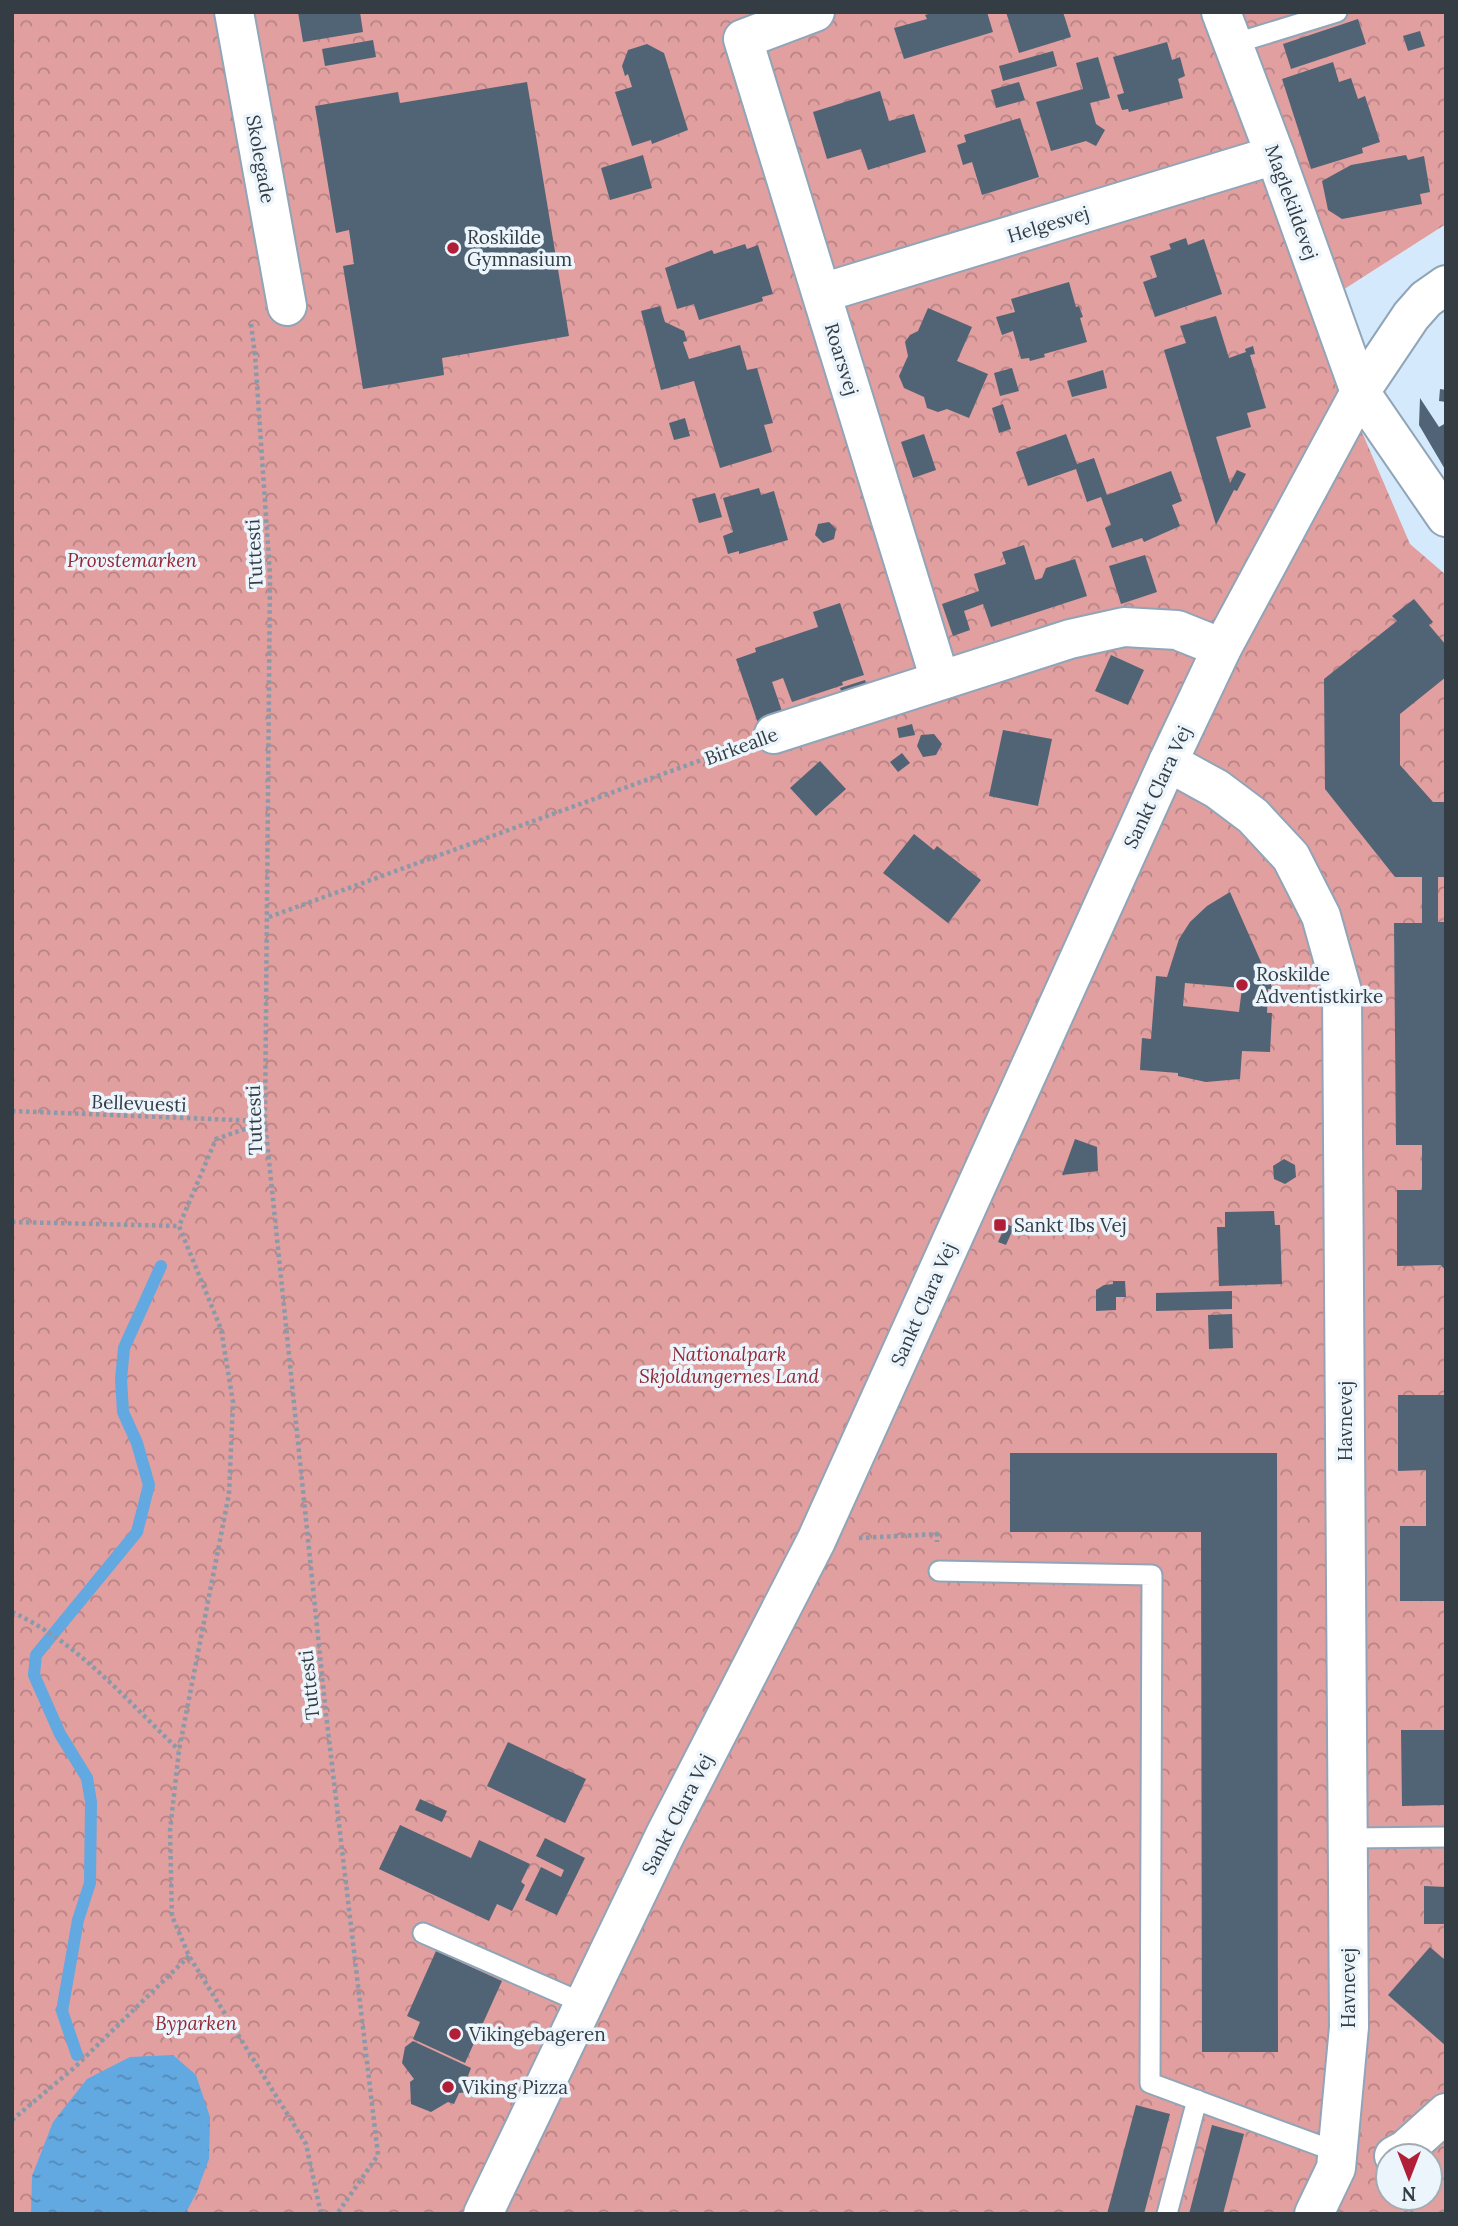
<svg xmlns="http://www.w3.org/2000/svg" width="1458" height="2226" font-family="Lora,serif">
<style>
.park{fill:url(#park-crowns);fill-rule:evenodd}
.water{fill:url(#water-ripples)}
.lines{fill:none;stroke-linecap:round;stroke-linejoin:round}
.stream{stroke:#62a8e1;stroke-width:12}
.building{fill:#516475;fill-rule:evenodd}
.lane-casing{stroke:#90a5b7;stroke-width:23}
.street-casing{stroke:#90a5b7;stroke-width:42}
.secondary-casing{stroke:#90a5b7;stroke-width:42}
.path{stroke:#8b9aa8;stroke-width:4.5;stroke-dasharray:3.5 3.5;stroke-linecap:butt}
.lane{stroke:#fff;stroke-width:19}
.street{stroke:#fff;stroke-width:38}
.secondary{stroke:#fff;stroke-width:38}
.poi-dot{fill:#b11e37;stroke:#ecf5fc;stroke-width:2.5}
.labels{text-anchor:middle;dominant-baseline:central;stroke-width:7;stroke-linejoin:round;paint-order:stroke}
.street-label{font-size:19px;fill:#343d44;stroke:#ecf5fc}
.poi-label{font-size:19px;fill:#343d44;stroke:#ecf5fc;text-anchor:start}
.park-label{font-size:19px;font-style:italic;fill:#922834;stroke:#ecf5fc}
</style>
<defs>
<pattern id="park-crowns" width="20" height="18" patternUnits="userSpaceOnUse" patternTransform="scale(1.75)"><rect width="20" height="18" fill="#e19fa0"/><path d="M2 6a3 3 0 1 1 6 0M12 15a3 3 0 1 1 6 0" fill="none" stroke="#b78384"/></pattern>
<pattern id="water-ripples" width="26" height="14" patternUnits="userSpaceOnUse" patternTransform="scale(1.75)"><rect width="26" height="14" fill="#62a8e1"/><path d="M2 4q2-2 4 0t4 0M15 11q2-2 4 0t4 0" fill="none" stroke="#528ab8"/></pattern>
</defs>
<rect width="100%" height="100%" fill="#d4e9fc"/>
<path class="park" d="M12 12H1446V224L1310 311 1410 544 1446 575V2214H12ZM1388 2156H1430V2198H1388Z"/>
<path class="water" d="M173 2055 196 2075 210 2117 209 2159 196 2194 185 2214H31L32 2176 53 2122 87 2079 130 2057Z"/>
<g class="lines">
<path class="stream" d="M77 2055 62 2011 78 1920 90 1883 91 1802 87 1778 60 1734 34 1675 36 1655 137 1532 149 1485 137 1443 123 1412 121 1379 124 1348 161 1266"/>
</g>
<g class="building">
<path d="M298 12H360L363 32 303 42Z"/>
<path d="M934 12H987L993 32 904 59 894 28 927 19 925 15Z"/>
<path d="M1006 12H1063L1071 37 1019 53Z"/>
<path d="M1358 19 1366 44 1291 69 1283 44Z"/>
<path d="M1420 31 1425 46 1408 51 1403 36Z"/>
<path d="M373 40 376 57 325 66 322 49Z"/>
<path d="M1167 42 1172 60 1180 57 1185 76 1178 79 1183 98 1129 112 1128 109 1122 110 1117 95 1124 93 1113 57Z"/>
<path d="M647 44 664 53 688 130 652 144 651 140 632 146 615 92 632 87 628 74 625 76 622 66 628 50Z"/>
<path d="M1053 51 1057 66 1003 81 999 66Z"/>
<path d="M1098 57 1110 98 1090 103 1096 124 1105 130 1096 146 1086 141 1051 151 1036 102 1083 89 1076 63Z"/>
<path d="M1333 62 1339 82 1351 78 1358 99 1365 96 1380 142 1362 148 1363 153 1311 169 1282 79Z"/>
<path d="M527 82 569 336 442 358 444 375 363 389 343 266 354 264 349 230 336 233 315 106 398 92 400 103Z"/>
<path d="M1019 82 1025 100 996 108 991 90Z"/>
<path d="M880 91 889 121 914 114 926 152 868 170 861 149 827 159 813 112Z"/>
<path d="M1020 118 1039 177 982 195 972 162 963 165 957 145 966 142 964 135Z"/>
<path d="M643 155 652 188 610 200 601 168Z"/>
<path d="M1406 155 1408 160 1424 156 1430 192 1420 194 1422 204 1342 219 1328 210 1322 181 1351 165Z"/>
<path d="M1186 238 1188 245 1204 239 1222 294 1155 317 1143 282 1157 277 1150 256 1171 249 1169 244Z"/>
<path d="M745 244 747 249 758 245 773 294 762 297 763 301 699 320 694 304 677 309 665 268 712 250 714 254Z"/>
<path d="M1069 282 1076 307 1079 306 1083 317 1080 318 1087 342 1044 354 1045 357 1030 361 1029 358 1021 359 1013 331 1002 335 996 317 1015 312 1011 299Z"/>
<path d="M660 306 665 322 684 331 687 341 683 342 689 359 740 345 747 370 757 368 773 423 764 425 772 452 720 468 694 381 661 390 641 311Z"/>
<path d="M928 308 972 327 957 361 988 374 969 418 947 409 938 412 927 408 924 397 904 388 899 376 908 356 905 342 910 335 918 331Z"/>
<path d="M1216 316 1229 358 1246 352 1245 349 1253 346 1255 354 1250 355 1266 408 1247 413 1251 427 1216 437 1230 483 1237 470 1246 474 1237 491 1234 490 1216 525 1164 350 1186 343 1180 326Z"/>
<path d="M1012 368 1019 391 1000 396 994 373Z"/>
<path d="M1103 370 1107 388 1072 397 1067 381Z"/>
<path d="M1440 389 1446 390V402L1439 401Z"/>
<path d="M1420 398 1439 427 1446 423V471L1419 425Z"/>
<path d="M1003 404 1011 429 999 433 992 408Z"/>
<path d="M685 418 690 436 674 440 669 423Z"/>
<path d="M924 434 936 470 913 478 901 442Z"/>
<path d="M1066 434 1077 464 1094 458 1107 495 1171 471 1182 501 1172 505 1180 526 1144 542 1142 538 1112 548 1105 528 1111 525 1101 497 1087 502 1076 469 1028 486 1016 452Z"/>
<path d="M759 488 761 495 774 491 788 540 739 554V551L728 554 723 536 733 532 723 498Z"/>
<path d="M715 493 722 517 699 523 692 499Z"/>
<path d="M829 522 836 529 834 539 823 543 815 535 818 524Z"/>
<path d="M1024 545 1035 580 1042 578 1046 568 1075 559 1087 596 991 627 983 604 964 611 970 630 953 636 942 604 979 591 974 574 1006 564 1002 552Z"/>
<path d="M1145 555 1157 592 1121 604 1109 566Z"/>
<path d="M1414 599 1433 622 1429 625 1446 645V677L1400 714V765L1433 802H1446V877H1438V922H1446V1271L1441 1265 1397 1266V1190H1422V1145H1396L1394 923H1422V877H1395L1325 789 1324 679 1397 621 1392 616Z"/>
<path d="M840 603 864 675 842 682 843 685 792 702 783 678 772 682 785 720 760 729 736 659 756 652 755 648 818 627 813 612Z"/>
<path d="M1111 655 1144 670 1128 705 1095 691Z"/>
<path d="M865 680 869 693 845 701 840 688Z"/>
<path d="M912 724 915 735 899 738 897 728Z"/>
<path d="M1003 730 1052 739 1038 806 989 796Z"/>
<path d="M934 734 942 744 936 755 923 757 917 746 921 735Z"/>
<path d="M902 753 910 763 898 772 890 762Z"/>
<path d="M820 761 846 789 816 816 790 788Z"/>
<path d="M914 834 934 850 937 846 981 880 948 923 883 873Z"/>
<path d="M1230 892 1273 989H1268L1267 1013H1272L1270 1052 1242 1051 1240 1079 1206 1082 1178 1076V1073L1140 1070 1142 1038 1151 1039 1156 976 1167 977 1179 939 1190 922 1207 906ZM1185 983 1242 988 1239 1012 1183 1006Z"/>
<path d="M1075 1139 1097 1147 1098 1171 1062 1175Z"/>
<path d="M1284 1159 1295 1165 1296 1177 1285 1184 1274 1179 1273 1166Z"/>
<path d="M1274 1211 1275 1225H1280L1282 1284 1219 1286 1217 1227H1225V1212Z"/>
<path d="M1006 1224 1014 1227 1006 1245 998 1242Z"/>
<path d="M1113 1281H1125L1126 1297H1116V1310L1096 1311V1290L1104 1285 1113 1284Z"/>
<path d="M1232 1291V1309L1156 1311V1293Z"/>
<path d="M1232 1314 1233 1348 1209 1349 1208 1315Z"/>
<path d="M1398 1395H1446V1601H1400V1526H1426V1470L1398 1471Z"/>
<path d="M1010 1453H1277L1278 2052H1202L1201 1532H1010Z"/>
<path d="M1401 1730H1446V1805L1402 1806Z"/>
<path d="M508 1742 586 1779 565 1823 487 1786Z"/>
<path d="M420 1799 447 1811 442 1822 415 1810Z"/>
<path d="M400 1825 471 1858 479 1840 530 1864 521 1882 525 1885 512 1911 497 1904 489 1921 379 1869Z"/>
<path d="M545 1838 585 1858 557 1915 525 1900 541 1867 561 1877 564 1870 536 1856Z"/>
<path d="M1424 1886 1446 1887V1924H1424Z"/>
<path d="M1430 1947 1446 1961V2046L1388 1995Z"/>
<path d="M436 1951 502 1981 465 2063 413 2039 420 2022 407 2016Z"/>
<path d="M413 2041 471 2068 468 2076 469 2092 459 2093 454 2104 448 2102 431 2112 411 2104 410 2082 414 2079 402 2063 405 2047Z"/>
<path d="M1136 2105 1170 2114 1144 2214H1107Z"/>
<path d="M1212 2125 1244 2134 1223 2214H1189Z"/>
</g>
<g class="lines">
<g class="lane-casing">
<g id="lane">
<path d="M1233 44 1337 12"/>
<path d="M939 1571 1152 1575 1150 2083 1337 2152"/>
<path d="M1349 1838 1446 1837"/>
<path d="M423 1933 585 2004"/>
<path d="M1167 2214 1197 2100"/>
</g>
</g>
<g class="street-casing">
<g id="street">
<path d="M234 12 287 306"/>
<path d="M815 12 743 39 940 680"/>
<path d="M1221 12 1275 155 1360 392 1446 517"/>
<path d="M822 293 1275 155"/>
<path d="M774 734 1070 639 1124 627 1177 630 1222 648"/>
<path d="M1168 762 1217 789 1253 816 1291 857 1321 916 1342 991 1349 2027 1336 2168 1314 2214"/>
<path d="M1394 2156 1405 2150 1446 2113"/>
</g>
</g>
<g class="secondary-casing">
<path id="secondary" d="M483 2214 665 1835 816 1541 1168 762 1222 648 1360 392 1411 316 1426 299 1446 285"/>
</g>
<g class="path">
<path d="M251 324 255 355 270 575 265 1122 326 1714 378 2155 337 2214"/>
<path d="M269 917 740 746"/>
<path d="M12 1111 261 1121"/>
<path d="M265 1122 216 1139 179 1226 221 1329 233 1402 229 1494 179 1750 170 1831 172 1916 189 1956 306 2144 321 2214"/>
<path d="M12 1222 179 1226"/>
<path d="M859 1538 937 1534V1542"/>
<path d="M12 1612C78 1642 127 1701 179 1750"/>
<path d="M12 2120 75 2067 189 1956"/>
</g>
<use href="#lane" class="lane"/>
<use href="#street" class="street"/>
<use href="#secondary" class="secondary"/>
</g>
<g class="poi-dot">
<circle cx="453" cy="248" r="7"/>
<circle cx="1242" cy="985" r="7"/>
<rect x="993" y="1218" width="14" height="14" rx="3.5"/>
<circle cx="455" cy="2034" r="7"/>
<circle cx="448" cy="2087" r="7"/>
</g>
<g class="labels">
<g class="street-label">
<text transform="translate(261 159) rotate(80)">Skolegade</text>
<text transform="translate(1292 202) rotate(70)">Maglekildevej</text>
<text transform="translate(1048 224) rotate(-17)">Helgesvej</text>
<text transform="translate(842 359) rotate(73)">Roarsvej</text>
<text transform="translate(254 554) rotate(-93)">Tuttesti</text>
<text transform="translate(741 746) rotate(-20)">Birkealle</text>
<text transform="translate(1157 787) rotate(-65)">Sankt Clara Vej</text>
<text transform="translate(139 1103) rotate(2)">Bellevuesti</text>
<text transform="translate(254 1120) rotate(-92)">Tuttesti</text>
<text transform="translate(923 1304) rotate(-66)">Sankt Clara Vej</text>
<text transform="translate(1345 1421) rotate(-90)">Havnevej</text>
<text transform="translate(309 1685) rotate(-96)">Tuttesti</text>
<text transform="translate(677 1814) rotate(-63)">Sankt Clara Vej</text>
<text transform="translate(1348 1988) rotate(-90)">Havnevej</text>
</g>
<g class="poi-label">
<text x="467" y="237">Roskilde<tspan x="467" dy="22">Gymnasium</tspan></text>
<text x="1256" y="974">Roskilde<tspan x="1256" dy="22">Adventistkirke</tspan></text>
<text x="1014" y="1225">Sankt Ibs Vej</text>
<text x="469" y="2034">Vikingebageren</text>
<text x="462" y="2087">Viking Pizza</text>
</g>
<g class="park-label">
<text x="132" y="560">Provstemarken</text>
<text x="729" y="1354">Nationalpark<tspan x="729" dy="22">Skjoldungernes Land</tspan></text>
<text x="196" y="2023">Byparken</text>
</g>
</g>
<rect width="1458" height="2226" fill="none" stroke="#343d44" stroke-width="28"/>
<g transform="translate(1409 2177) rotate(180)"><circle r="33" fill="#ecf5fc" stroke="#a2abb2" stroke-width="2"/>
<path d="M0-5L12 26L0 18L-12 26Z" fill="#b11e37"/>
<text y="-10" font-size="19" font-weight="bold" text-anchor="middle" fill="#343d44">N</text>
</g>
</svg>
